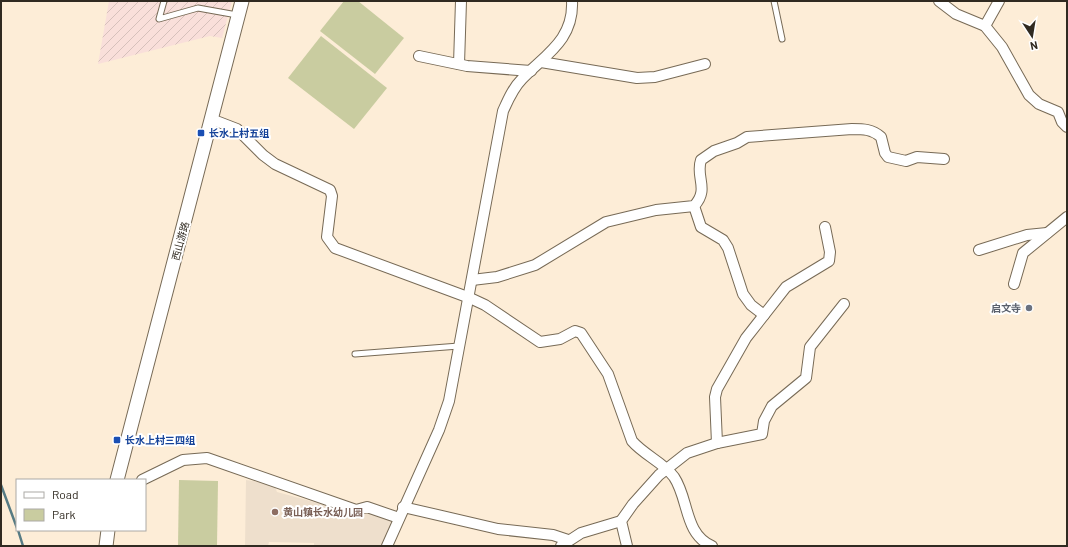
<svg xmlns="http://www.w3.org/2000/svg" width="1068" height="547" font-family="Barlow,'Noto Sans SC',sans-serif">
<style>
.industrial{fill:url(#industrial-furrows)}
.education{fill:#eedfcc}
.park{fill:#c9cca0}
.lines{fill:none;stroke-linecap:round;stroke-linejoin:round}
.stream{stroke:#567b84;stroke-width:2.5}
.service-casing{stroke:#776a56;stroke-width:7}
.minor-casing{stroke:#776a56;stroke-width:12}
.tertiary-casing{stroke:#776a56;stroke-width:15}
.service{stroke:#fff;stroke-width:5}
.minor{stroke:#fff;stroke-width:10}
.tertiary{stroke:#fff;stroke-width:13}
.transit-dot{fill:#1a4fb4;stroke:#fff;stroke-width:1.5}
.worship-dot{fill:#6b7280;stroke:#fff;stroke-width:1.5}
.education-dot{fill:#8d6e63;stroke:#fff;stroke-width:1.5}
.labels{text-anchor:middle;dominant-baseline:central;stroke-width:4;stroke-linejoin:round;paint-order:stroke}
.transit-label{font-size:10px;font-weight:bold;fill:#164399;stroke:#fff;text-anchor:start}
.street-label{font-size:10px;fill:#302a21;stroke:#fff}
.worship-label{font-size:10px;font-weight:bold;fill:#5b616d;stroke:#fff;text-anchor:end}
.education-label{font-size:10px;font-weight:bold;fill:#785e54;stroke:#fff;text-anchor:start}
</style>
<defs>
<pattern id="industrial-furrows" width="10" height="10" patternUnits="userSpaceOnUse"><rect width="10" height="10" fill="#f9dfda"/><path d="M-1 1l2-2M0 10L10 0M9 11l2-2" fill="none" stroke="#d6c0bb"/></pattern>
</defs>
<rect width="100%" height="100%" fill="#fdedd7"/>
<path class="industrial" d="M109 1H232L222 38 210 36 98 64Z"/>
<path class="education" d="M246 480 274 484 277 492 362 515 366 511 393 521 383 546H314V543L269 542 268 546H245Z"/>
<g class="park">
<path d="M344 1H358L404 38 375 74 320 31Z"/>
<path d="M321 36 387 88 354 129 288 78Z"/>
<path d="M179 480 218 481 217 546H178Z"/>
</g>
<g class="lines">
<g class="stream">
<path d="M1 485 17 528"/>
<path d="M18 530 23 546"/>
</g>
<g class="service-casing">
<g id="service">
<path d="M164 1 159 19 198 8 237 15"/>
<path d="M774 1 782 39"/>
<path d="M355 354 459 346"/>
</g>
</g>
<g class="minor-casing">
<g id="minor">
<path d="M939 1 956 14 985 26 1002 47 1029 95 1039 104 1058 112 1062 122 1067 127"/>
<path d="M985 26 999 1"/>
<path d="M419 56 467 66 531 71"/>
<path d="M541 62 637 78 655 77 705 64"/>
<path d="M459 64 461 1"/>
<path d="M211 119 237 129 263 155 275 164 330 190 332 196 327 237 335 248 470 298 485 305 540 342 560 339 575 331 581 333 608 374 632 441C644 455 663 462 674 477 689 499 684 534 712 546"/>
<path d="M694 206 701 227 723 240 728 248 743 294 751 305 764 315"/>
<path d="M979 250 1027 235 1047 233"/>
<path d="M472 280 497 277 535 265 606 222 656 210 694 206C710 189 695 177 701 160L714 151 737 143 747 137 852 129C863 129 872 129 881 137L885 153 888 157 906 161 917 157 944 159"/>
<path d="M1014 284 1023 253 1067 217"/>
<path d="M717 443 715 397 717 389 746 338 786 287 829 261 830 252 825 227"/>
<path d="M142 480 183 460 207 458 356 510 367 507 399 518"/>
<path d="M403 507 498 529 553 535 568 540"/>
<path d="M387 546 439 430 449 401 503 111C508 100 513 88 522 79 545 55 574 40 572 1"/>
<path d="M561 546 581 533 621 521"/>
<path d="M627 546 621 521 633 504 659 475 687 453 717 443 762 434 764 421 772 406 806 378 810 347 844 304"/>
</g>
</g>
<g class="tertiary-casing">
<g id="tertiary">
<path d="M117 480 242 1"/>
<path d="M106 546 108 530"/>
</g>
</g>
<use href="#service" class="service"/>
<use href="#minor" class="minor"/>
<use href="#tertiary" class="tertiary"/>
</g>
<g class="transit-dot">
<rect x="197" y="129" width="8" height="8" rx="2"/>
<rect x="113" y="436" width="8" height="8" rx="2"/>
</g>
<circle class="worship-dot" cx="1029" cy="308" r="4"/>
<circle class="education-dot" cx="275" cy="512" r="4"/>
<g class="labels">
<g class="transit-label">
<text x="209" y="133">长水上村五组</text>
<text x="125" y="440">长水上村三四组</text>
</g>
<g class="street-label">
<text transform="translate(180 241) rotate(-75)">西山游路</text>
</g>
<g class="worship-label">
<text x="1021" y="308">启文寺</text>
</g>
<g class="education-label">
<text x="283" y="512">黄山镇长水幼儿园</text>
</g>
</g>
<rect width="1068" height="547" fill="none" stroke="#302a21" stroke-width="4"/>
<rect x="16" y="479" width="130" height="52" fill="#ffffff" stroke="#acaaa6"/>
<rect x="24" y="492" width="20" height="6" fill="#ffffff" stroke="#acaaa6"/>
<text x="52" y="499" font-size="12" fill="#302a21">Road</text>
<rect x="24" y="509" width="20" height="12" fill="#c9cca0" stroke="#acaaa6"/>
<text x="52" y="519" font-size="12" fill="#302a21">Park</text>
<g transform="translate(1032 36) rotate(168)" stroke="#ffffff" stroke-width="3" paint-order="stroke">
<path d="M0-3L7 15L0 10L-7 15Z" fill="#302a21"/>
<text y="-6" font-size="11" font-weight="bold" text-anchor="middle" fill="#302a21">N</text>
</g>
</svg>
